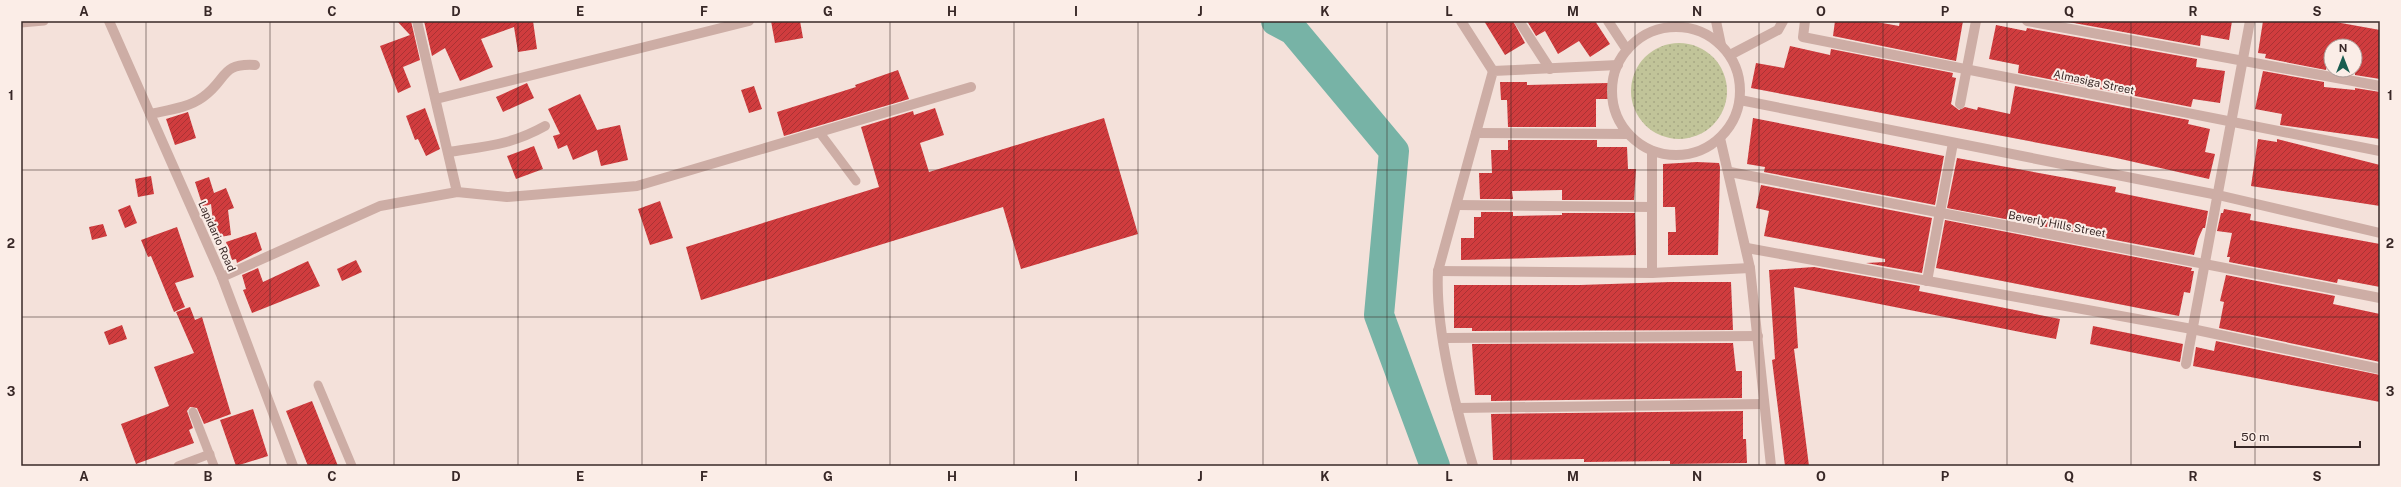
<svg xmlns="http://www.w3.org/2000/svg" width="2401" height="487" font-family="'Public Sans',sans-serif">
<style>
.park{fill:url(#park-dots)}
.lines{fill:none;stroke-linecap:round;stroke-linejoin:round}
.river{stroke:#77b3a6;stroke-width:30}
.building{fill:url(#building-hatch)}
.service{stroke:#cdada5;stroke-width:9}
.minor{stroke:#cdada5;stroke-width:10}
.tertiary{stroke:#cdada5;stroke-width:10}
.grid{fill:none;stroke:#382827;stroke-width:1;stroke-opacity:0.55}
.labels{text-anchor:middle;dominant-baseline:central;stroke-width:4;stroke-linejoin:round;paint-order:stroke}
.street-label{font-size:11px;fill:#382827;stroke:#fbede7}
.neatline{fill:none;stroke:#382827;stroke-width:1.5}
.grid-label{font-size:13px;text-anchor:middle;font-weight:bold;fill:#382827}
</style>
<defs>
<pattern id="park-dots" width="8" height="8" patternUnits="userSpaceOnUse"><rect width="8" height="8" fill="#c1c499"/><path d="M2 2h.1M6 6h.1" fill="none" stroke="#a7a884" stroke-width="1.8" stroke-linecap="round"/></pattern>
<pattern id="building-hatch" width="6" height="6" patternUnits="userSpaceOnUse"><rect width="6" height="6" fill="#d03c3e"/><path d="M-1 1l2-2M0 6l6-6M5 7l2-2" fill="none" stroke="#aa3234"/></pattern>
</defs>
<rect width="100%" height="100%" fill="#f4e1da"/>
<circle class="park" cx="1679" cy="91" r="48"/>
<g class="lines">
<path class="river" d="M1276 21 1293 30 1394 151 1379 315 1435 466"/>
</g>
<g class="building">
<path d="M397 21H411L420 60 403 67 411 87 398 93 380 46 410 35Z"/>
<path d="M424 21H533L537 49 518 52 514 27 481 39 493 67 460 81 445 48 432 56Z"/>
<path d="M771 21H800L803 38 775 43Z"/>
<path d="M1484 21H1513L1525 43 1505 55Z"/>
<path d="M1527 21H1595L1610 44 1590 57 1579 41 1558 54 1545 31 1536 36Z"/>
<path d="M1835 21H1871L1899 26 1900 21H1963L1956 61 1833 36Z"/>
<path d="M2063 21H2232L2229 40 2201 35 2200 46Z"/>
<path d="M2263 21H2330L2380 30V79L2355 75V46H2330L2326 70 2265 58 2266 54 2258 53Z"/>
<path d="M1996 25 2026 31 2027 28 2197 59 2196 67 2225 71 2220 103 2193 99 2191 107 2018 73 2019 65 1989 59Z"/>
<path d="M1790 46 1830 55 1831 49 1953 73 1952 77 1956 78 1951 104 1959 110 1965 107 1977 110 1978 107 2010 114 2015 86 2189 120 2188 124 2210 129 2205 152 2215 154 2209 179 2112 157 1751 88 1756 63 1784 68Z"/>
<path d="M898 70 909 99 784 136 777 112 856 87 855 85Z"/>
<path d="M2263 71 2324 82V87L2355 90V88L2380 92V139L2280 125 2282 114 2255 109Z"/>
<path d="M1500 82H1527V85L1608 83 1609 99H1596V127H1508L1507 100H1501Z"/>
<path d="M527 83 534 98 503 112 496 97Z"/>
<path d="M754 86 762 109 749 113 741 90Z"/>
<path d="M580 94 597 130 620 125 628 160 601 166 597 150 573 160 567 145 558 149 553 136 560 134 548 109Z"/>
<path d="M425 108 440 149 426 156 418 139 415 140 406 116Z"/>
<path d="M935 108 944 135 920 143 929 172 1104 118 1138 234 1021 269 1003 207 701 300 686 247 879 187 861 127 913 111 914 115Z"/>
<path d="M188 112 196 138 175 145 166 119Z"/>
<path d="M1753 118 1944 156 1935 205 1764 172 1765 167 1747 164Z"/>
<path d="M2258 139 2277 142V139L2380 165V206L2251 186Z"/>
<path d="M1508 140H1597V147H1627L1628 169H1636L1634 200H1562V190L1512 191 1513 199H1480L1479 173H1492L1491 150H1508Z"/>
<path d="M534 146 543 169 516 179 507 156Z"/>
<path d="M1957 158 2116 187 2115 192 2208 211 2205 228H2203L2198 239 2194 255 1947 208Z"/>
<path d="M1697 162 1719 163 1720 167 1718 255H1668V232H1676L1675 207H1663V164Z"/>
<path d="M151 176 154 194 138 197 135 179Z"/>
<path d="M209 177 214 193 226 188 234 208 228 210 231 235 215 238 211 204 203 207 195 182Z"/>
<path d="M1761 185 1932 218 1922 273 1866 263 1885 262V259L1764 236 1769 211 1756 208Z"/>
<path d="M660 201 673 238 650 245 638 209Z"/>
<path d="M130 205 137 223 125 228 118 210Z"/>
<path d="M2224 209 2251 214 2250 220 2380 244V287L2338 279 2337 283 2229 262 2230 257H2227L2232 233 2217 231 2221 213H2223Z"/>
<path d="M1481 212H1513V216L1562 215V213H1635L1636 255 1461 260V238H1474V217H1481Z"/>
<path d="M1945 220 2192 268 2191 271H2194L2190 293 2184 292 2179 316 1936 268Z"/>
<path d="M103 224 107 236 92 240 89 227Z"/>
<path d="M177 227 194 277 175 283 185 307 174 312 151 256 148 257 141 240Z"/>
<path d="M256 232 262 250 237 263 236 259 232 260 226 242Z"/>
<path d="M356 260 362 272 342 281 337 269Z"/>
<path d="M308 261 320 286 252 313 243 290 246 289 242 275 258 268 263 282Z"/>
<path d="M1814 267 1920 286 1919 291 2060 319 2056 339 1794 287 1798 348 1794 349 1809 466H1785L1772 360 1775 359 1769 270Z"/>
<path d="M2226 275 2335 296 2333 304 2380 314V362L2219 328 2224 302 2220 301Z"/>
<path d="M1670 282H1731L1733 330 1472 331V328H1454V285H1580Z"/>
<path d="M190 307 195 320 202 317 231 414 204 424 197 408 190 407 187 411 193 428 189 430 194 443 136 464 121 424 169 406 154 367 194 353 176 312Z"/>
<path d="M122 325 127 339 109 345 104 332Z"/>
<path d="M2093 326 2183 344 2180 362 2090 344Z"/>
<path d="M2216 341 2380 375V402L2193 366 2196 347 2214 351Z"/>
<path d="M1733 343 1736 371H1742V398L1491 401V395H1475L1472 344Z"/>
<path d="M312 401 338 466H308L286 411Z"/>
<path d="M253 409 268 456 236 466 220 420Z"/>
<path d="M1743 411V439H1746L1747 463 1670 464V461L1584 462V459L1493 460 1491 414Z"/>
</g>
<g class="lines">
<g class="service">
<path d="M21 23 44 21"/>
<path d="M820 133 856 181"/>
<path d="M318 385 352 466"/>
<path d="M193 412 214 466"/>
<path d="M178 466 210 454"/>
</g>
<g class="minor">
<path d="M417 21 457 192"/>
<path d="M1461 21 1493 71"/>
<path d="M1519 21 1550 69"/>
<path d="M1608 21 1627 50"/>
<path d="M1716 21 1721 45"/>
<path d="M1805 21 1803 37 2380 151"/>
<path d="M2027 21 2380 86"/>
<circle cx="1676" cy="91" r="64"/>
<path d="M1730 55 1778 30 1783 21"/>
<path d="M436 99 749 21"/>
<path d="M1740 100 2218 195 2380 233"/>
<path d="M1960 104 1976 21"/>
<path d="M150 114C168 110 188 108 203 97 228 79 220 63 255 65"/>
<path d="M1476 133 1628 134"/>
<path d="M1720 138 1750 268 1771 466"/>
<path d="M1652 151V273"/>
<path d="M449 152C487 146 511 145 545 126"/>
<path d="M1730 172 2380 298"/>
<path d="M1457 205 1651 207"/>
<path d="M1747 248 2192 329 2380 369"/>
<path d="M1438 271 1652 273 1750 268"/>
<path d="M222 277 380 206 457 192 507 197 637 186 971 87"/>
<path d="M1927 281 1953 143"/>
<path d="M1444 338 1758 336"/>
<path d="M2186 364 2250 21"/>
<path d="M1457 408 1764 404"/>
<path d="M1473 466C1456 408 1435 331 1438 271L1493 71 1618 65"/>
</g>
<path class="tertiary" d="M109 21 222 277 293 466"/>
</g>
<path class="grid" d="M146 21V466M270 21V466M394 21V466M518 21V466M642 21V466M766 21V466M890 21V466M1014 21V466M1138 21V466M1263 21V466M1387 21V466M1511 21V466M1635 21V466M1759 21V466M1883 21V466M2007 21V466M2131 21V466M2255 21V466M21 170H2380M21 317H2380"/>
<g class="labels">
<g class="street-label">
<text transform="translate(2094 82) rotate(12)">Almasiga Street</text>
<text transform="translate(2057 224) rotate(11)">Beverly Hills Street</text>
<text transform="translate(217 236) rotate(66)">Lapidario Road</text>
</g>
</g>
<rect width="2401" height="487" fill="none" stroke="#fbede7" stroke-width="44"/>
<g transform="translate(2343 58)"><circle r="19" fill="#fbede7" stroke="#ad9e9a"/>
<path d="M0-3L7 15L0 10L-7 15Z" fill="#195d50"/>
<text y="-6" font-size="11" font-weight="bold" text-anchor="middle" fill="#382827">N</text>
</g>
<path d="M2235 441v6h125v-6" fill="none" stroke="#382827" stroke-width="2"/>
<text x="2241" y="441" font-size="12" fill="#382827" stroke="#fbede7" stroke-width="3" paint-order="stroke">50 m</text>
<rect x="22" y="22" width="2357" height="443" class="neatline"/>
<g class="grid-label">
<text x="84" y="16">A</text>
<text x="208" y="16">B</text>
<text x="332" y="16">C</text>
<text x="456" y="16">D</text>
<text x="580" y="16">E</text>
<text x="704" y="16">F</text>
<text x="828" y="16">G</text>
<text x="952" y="16">H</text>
<text x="1076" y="16">I</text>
<text x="1200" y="16">J</text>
<text x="1325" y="16">K</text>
<text x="1449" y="16">L</text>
<text x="1573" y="16">M</text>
<text x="1697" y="16">N</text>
<text x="1821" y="16">O</text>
<text x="1945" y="16">P</text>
<text x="2069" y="16">Q</text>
<text x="2193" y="16">R</text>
<text x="2317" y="16">S</text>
<text x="11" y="100">1</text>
<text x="2390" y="100">1</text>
<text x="11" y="248">2</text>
<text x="2390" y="248">2</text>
<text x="11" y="396">3</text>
<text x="2390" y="396">3</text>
<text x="84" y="481">A</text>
<text x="208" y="481">B</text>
<text x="332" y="481">C</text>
<text x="456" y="481">D</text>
<text x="580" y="481">E</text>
<text x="704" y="481">F</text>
<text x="828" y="481">G</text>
<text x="952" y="481">H</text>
<text x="1076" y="481">I</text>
<text x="1200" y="481">J</text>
<text x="1325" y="481">K</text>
<text x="1449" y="481">L</text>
<text x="1573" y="481">M</text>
<text x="1697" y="481">N</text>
<text x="1821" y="481">O</text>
<text x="1945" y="481">P</text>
<text x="2069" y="481">Q</text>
<text x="2193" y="481">R</text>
<text x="2317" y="481">S</text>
</g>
</svg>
